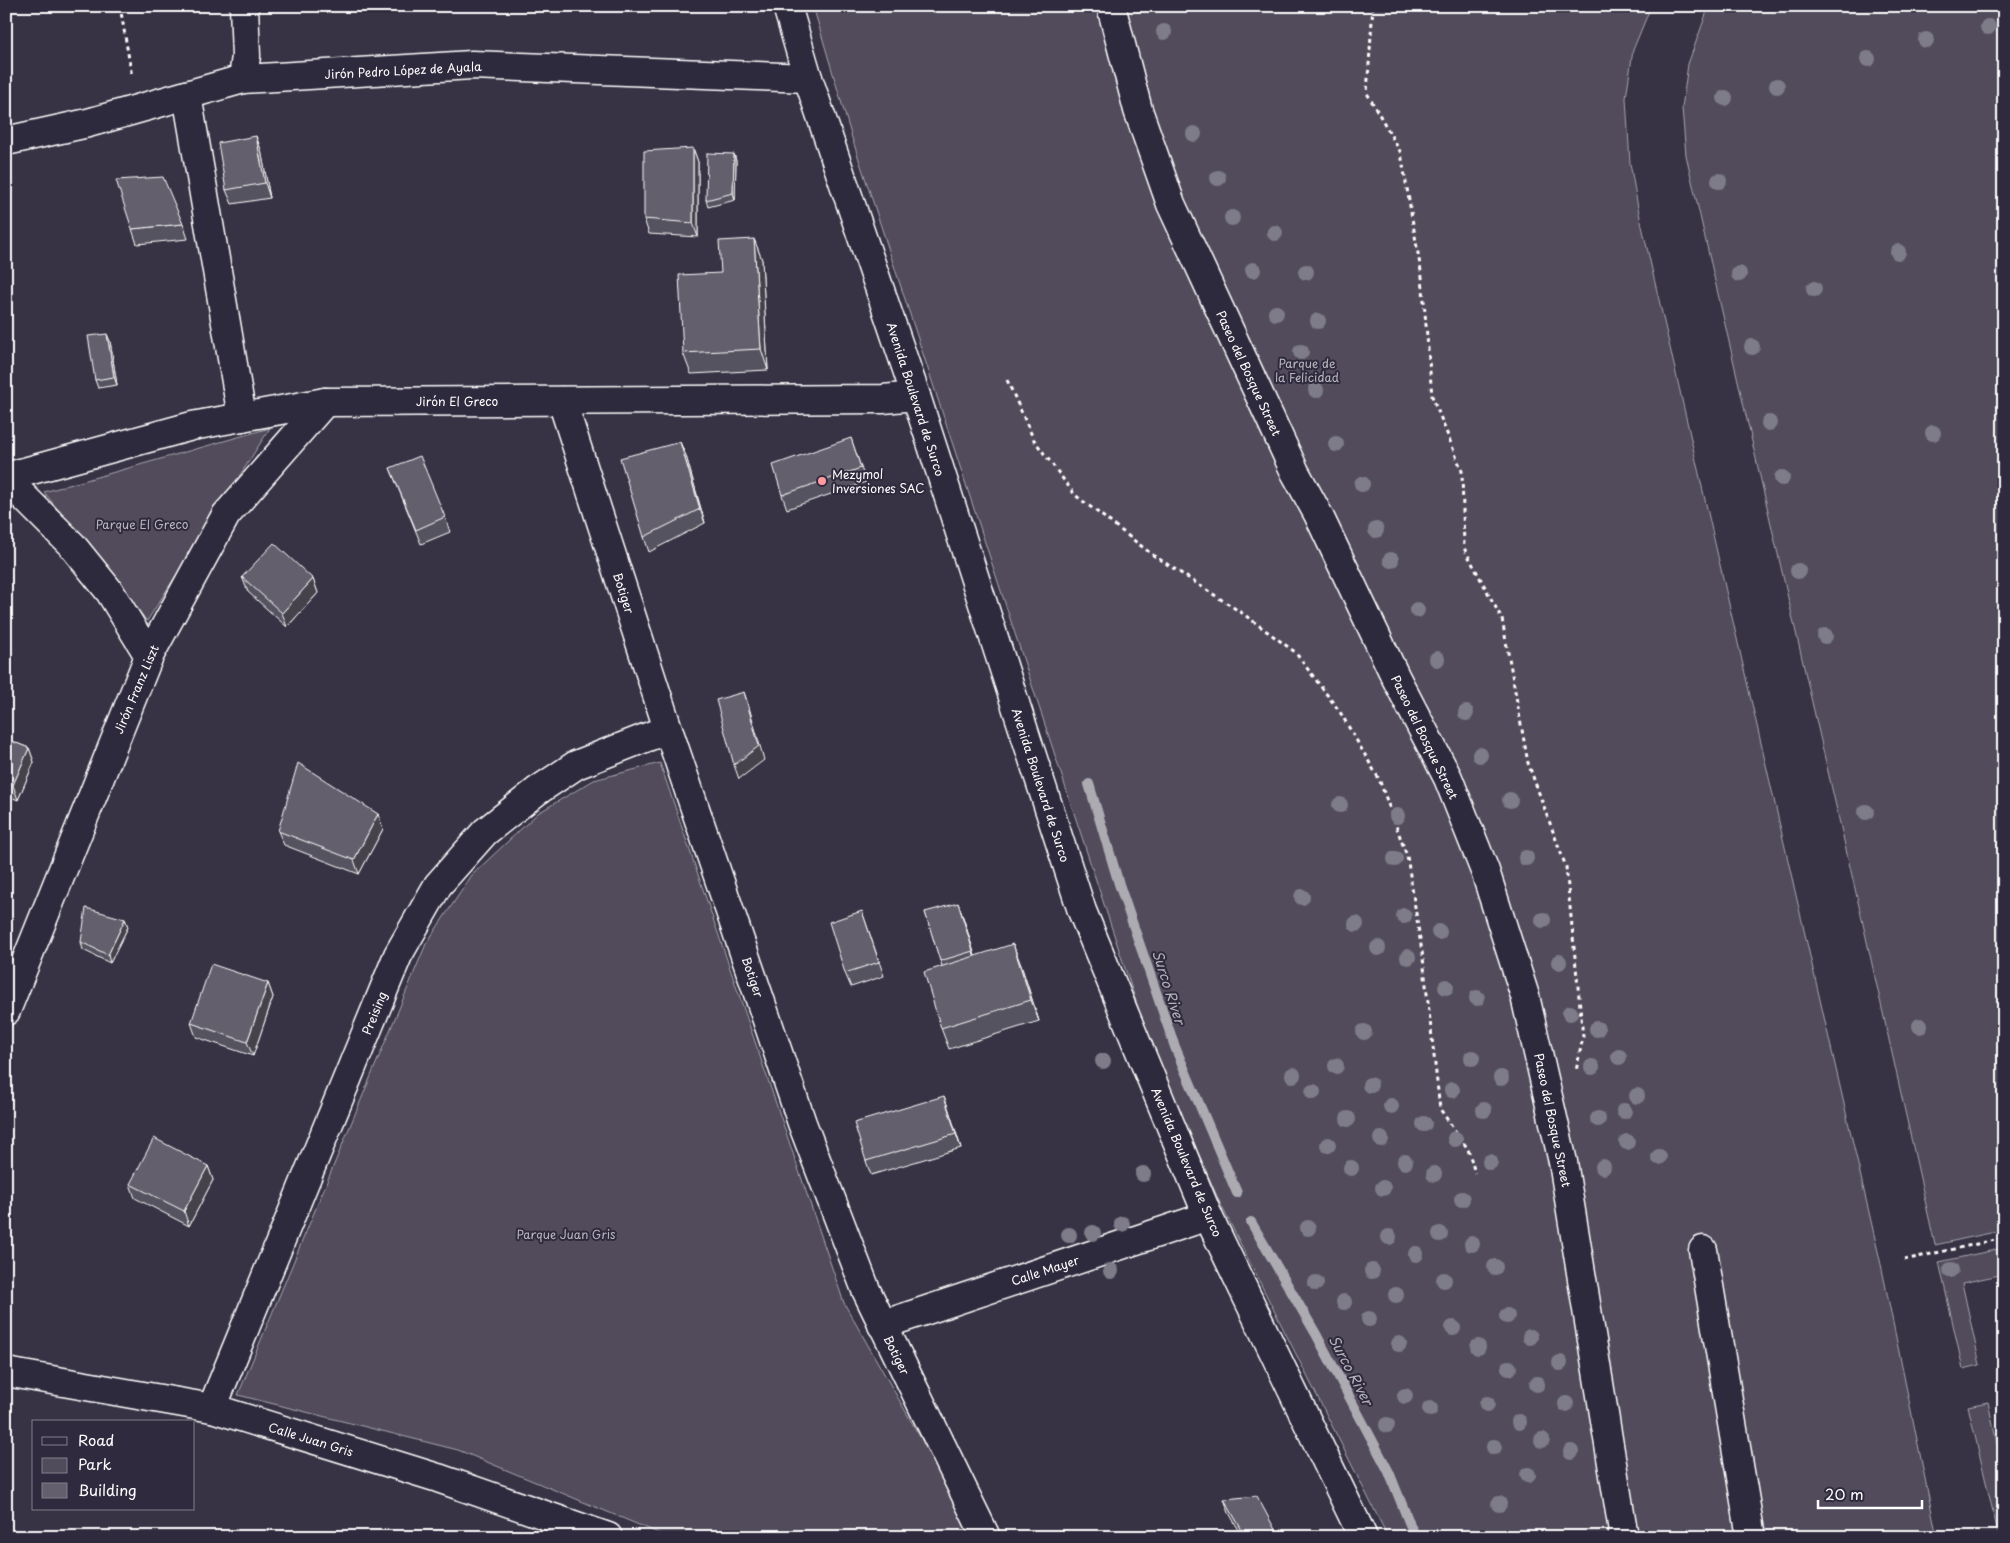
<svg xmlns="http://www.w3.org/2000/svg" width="2010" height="1543" font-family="'Playpen Sans',sans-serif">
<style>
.green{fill:#514c5c;stroke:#a8a6ae}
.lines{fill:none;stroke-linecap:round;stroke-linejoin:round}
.stream{stroke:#adabb2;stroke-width:10}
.minor-casing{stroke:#fff;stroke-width:31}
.path{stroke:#fff;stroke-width:3;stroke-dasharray:4 4;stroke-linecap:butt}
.minor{stroke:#2f2a3d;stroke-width:28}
.tree{fill:#7e7c88}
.wall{fill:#55525e;stroke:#fff}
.shaded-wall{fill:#45424c;stroke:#fff}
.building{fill:#635f6d;stroke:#fff}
.poi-dot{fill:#ff9aa2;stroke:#2f2a3d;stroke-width:2}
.labels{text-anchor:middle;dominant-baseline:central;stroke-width:4;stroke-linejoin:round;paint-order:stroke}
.street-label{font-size:12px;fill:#fff;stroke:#2f2a3d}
.park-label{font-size:12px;fill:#b9b7be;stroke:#2f2a3d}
.poi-label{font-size:12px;fill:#fff;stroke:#2f2a3d;text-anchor:start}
.water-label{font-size:14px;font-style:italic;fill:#b4b2b9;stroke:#2f2a3d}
</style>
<rect width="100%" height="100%" fill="#373345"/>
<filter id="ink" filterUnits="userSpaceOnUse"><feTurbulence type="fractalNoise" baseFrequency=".02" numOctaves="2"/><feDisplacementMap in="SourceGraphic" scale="10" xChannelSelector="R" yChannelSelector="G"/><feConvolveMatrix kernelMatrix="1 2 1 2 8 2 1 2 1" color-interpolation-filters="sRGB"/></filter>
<g filter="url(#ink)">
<g class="green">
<path d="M813 6H1651L1633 50 1626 98 1630 163 1639 213 1882 1269 1937 1537H1388L1220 1203 1147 1035 852 138Z"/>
<path d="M1709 6H2004V1230L1935 1245 1859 906 1686 155 1682 108 1688 64Z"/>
<path d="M270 428 147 621 44 492Z"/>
<path d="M660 763 844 1303 977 1537H668L458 1450 238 1395 426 944 472 875 538 813 594 780Z"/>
<path d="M2004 1248V1274L1962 1283 1980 1365 1963 1369 1939 1262Z"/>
<path d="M1988 1402 2004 1477V1537H1999L1968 1406Z"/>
</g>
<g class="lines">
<g class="stream">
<path d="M1089 784 1119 884 1175 1047 1237 1193"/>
<path d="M1251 1222 1316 1334 1389 1472 1415 1537"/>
</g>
<g class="minor-casing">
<g id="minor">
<path d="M787 6 808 78 916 396 1082 911 1208 1216 1363 1537"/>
<path d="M1111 6 1138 110 1171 204 1295 472 1318 514 1396 678 1448 778 1485 871 1525 996 1563 1162 1624 1537"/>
<path d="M243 79 246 56 244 6"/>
<path d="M187 95 242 417"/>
<path d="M6 141 88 123 243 79 472 65 808 78"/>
<path d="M562 401 668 729 802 1123 866 1290 986 1537"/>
<path d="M6 477 192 426 325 402 883 399 916 396"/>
<path d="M6 479 72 545 110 592 149 656"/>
<path d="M6 1011 149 656 226 515 325 402"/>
<path d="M1703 1250 1751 1537"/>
<path d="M882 1325 1208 1216"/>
<path d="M6 1372 212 1408 438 1478 608 1537"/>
<path d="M212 1408 398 955 438 885 485 832 537 791 576 765 668 729"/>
</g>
</g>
<g class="path">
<path d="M120 6 132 77"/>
<path d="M1373 6 1367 93 1401 153 1422 277 1432 396 1462 471 1464 548 1502 619 1528 763 1566 867 1583 1037 1576 1071"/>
<path d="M1007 380 1034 440 1075 495 1153 555 1242 613 1295 652 1340 712 1379 779 1407 856 1423 958 1440 1109 1468 1149 1475 1173"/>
<path d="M1904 1260 2004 1238"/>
</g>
<use href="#minor" class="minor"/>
</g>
<g class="tree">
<circle cx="1988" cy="27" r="8"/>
<circle cx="1164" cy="32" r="8"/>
<circle cx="1926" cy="40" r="8"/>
<circle cx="1868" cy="59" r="8"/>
<circle cx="1777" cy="86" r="8"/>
<circle cx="1725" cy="98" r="8"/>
<circle cx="1194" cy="134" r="8"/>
<circle cx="1218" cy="178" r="8"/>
<circle cx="1719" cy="181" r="8"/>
<circle cx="1232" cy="218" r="8"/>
<circle cx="1275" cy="233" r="8"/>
<circle cx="1898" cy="252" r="8"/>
<circle cx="1253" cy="270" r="8"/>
<circle cx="1306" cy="272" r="8"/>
<circle cx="1739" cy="274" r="8"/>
<circle cx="1814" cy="289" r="8"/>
<circle cx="1276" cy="313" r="8"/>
<circle cx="1318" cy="321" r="8"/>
<circle cx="1752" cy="347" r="8"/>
<circle cx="1301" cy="352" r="8"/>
<circle cx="1316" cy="390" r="8"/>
<circle cx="1769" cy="423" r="8"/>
<circle cx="1933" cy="433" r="8"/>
<circle cx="1336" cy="444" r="8"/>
<circle cx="1782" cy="478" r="8"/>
<circle cx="1362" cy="484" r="8"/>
<circle cx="1376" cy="530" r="8"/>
<circle cx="1391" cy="560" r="8"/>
<circle cx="1798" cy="571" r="8"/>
<circle cx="1417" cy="610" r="8"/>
<circle cx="1825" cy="636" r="8"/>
<circle cx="1437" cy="659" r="8"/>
<circle cx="1466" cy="713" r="8"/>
<circle cx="1480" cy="755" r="8"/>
<circle cx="1510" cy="800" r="8"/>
<circle cx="1340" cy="805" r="8"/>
<circle cx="1866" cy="812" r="8"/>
<circle cx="1397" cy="816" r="8"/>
<circle cx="1526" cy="858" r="8"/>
<circle cx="1395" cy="859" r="8"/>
<circle cx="1302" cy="897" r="8"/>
<circle cx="1404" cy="916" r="8"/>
<circle cx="1543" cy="920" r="8"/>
<circle cx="1356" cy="924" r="8"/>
<circle cx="1439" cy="932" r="8"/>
<circle cx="1378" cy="948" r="8"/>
<circle cx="1408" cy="957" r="8"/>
<circle cx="1559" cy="962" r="8"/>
<circle cx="1446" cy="987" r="8"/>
<circle cx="1477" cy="998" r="8"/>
<circle cx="1570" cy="1013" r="8"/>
<circle cx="1920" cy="1026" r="8"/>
<circle cx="1597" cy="1029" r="8"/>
<circle cx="1364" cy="1032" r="8"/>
<circle cx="1619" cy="1057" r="8"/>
<circle cx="1472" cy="1058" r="8"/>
<circle cx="1103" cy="1061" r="8"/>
<circle cx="1336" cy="1066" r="8"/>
<circle cx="1592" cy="1067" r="8"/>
<circle cx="1293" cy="1075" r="8"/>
<circle cx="1501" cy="1078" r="8"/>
<circle cx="1370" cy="1085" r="8"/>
<circle cx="1452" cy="1090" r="8"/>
<circle cx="1313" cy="1092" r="8"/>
<circle cx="1637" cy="1096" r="8"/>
<circle cx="1391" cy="1106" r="8"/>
<circle cx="1484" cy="1110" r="8"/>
<circle cx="1624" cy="1111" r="8"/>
<circle cx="1348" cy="1119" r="8"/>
<circle cx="1598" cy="1119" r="8"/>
<circle cx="1424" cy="1124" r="8"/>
<circle cx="1381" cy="1139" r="8"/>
<circle cx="1455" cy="1139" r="8"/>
<circle cx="1627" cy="1142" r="8"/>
<circle cx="1328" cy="1145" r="8"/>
<circle cx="1659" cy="1157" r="8"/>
<circle cx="1405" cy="1162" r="8"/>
<circle cx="1490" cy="1162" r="8"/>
<circle cx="1603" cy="1167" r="8"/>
<circle cx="1351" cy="1168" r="8"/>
<circle cx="1143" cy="1174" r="8"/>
<circle cx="1434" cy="1174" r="8"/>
<circle cx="1383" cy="1188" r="8"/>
<circle cx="1462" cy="1199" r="8"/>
<circle cx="1122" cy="1224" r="8"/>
<circle cx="1308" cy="1228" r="8"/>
<circle cx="1093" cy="1233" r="8"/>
<circle cx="1440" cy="1234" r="8"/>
<circle cx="1069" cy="1235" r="8"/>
<circle cx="1389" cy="1237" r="8"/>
<circle cx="1472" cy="1244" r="8"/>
<circle cx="1416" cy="1254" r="8"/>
<circle cx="1495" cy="1267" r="8"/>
<circle cx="1951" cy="1270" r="8"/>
<circle cx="1111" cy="1271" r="8"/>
<circle cx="1372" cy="1271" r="8"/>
<circle cx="1444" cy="1280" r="8"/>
<circle cx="1316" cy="1283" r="8"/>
<circle cx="1396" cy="1295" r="8"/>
<circle cx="1344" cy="1302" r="8"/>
<circle cx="1507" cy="1316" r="8"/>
<circle cx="1369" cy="1319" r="8"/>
<circle cx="1453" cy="1328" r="8"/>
<circle cx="1530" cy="1337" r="8"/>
<circle cx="1399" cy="1344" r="8"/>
<circle cx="1478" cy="1347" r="8"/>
<circle cx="1560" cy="1363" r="8"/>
<circle cx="1509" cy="1368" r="8"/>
<circle cx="1537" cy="1384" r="8"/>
<circle cx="1405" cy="1396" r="8"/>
<circle cx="1487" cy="1404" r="8"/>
<circle cx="1566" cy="1404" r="8"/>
<circle cx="1430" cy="1409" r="8"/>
<circle cx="1519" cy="1422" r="8"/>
<circle cx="1387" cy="1425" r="8"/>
<circle cx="1542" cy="1440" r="8"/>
<circle cx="1494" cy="1447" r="8"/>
<circle cx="1571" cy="1452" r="8"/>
<circle cx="1528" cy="1475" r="8"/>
<circle cx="1499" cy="1504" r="8"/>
</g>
<g class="wall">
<path d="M256 136 261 150 270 198 232 204 226 190Z"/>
<path d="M693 148 698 162V237L649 234 644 219Z"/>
<path d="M734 154 736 161 735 200 708 207 706 200Z"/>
<path d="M183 224 188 239 137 244 132 229Z"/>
<path d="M754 239 762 260 768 370 691 374 683 353 721 273Z"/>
<path d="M110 341 117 385 98 388 95 380Z"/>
<path d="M851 438 866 482 787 509 782 495Z"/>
<path d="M680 442 686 456 705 523 649 552 644 537Z"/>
<path d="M390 468 445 517 450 532 421 544Z"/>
<path d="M242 577 313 579 318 593 287 627 248 592Z"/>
<path d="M6 739 29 748 34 762 18 800 6 795Z"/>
<path d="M378 814 383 829 359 874 284 845 278 831Z"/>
<path d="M862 911 884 976 851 987 845 973Z"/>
<path d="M925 912 963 917 975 956 1021 965 1039 1021 949 1049 941 1028 942 966Z"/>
<path d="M125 919 128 927 110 963 83 950 81 942Z"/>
<path d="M268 983 273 997 253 1056 196 1037 191 1023Z"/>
<path d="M944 1096 961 1148 871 1175 866 1161Z"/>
<path d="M208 1166 213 1180 189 1226 135 1198 130 1184Z"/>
<path d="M1224 1499 1279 1537H1243L1229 1513Z"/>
</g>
<g class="shaded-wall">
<path d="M256 136 261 150 270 198 265 183Z"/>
<path d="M693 148 698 162V237L693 223Z"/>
<path d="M734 154 736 161 735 200 733 193Z"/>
<path d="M754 239 762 260 768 370 761 349Z"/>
<path d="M107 334 110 341 117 385 114 377Z"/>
<path d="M680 442 686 456 705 523 700 509Z"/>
<path d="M313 579 318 593 287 627 282 613Z"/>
<path d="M744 692 749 707 764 760 739 779 734 765Z"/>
<path d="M29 748 34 762 18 800 13 785Z"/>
<path d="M378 814 383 829 359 874 354 860Z"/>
<path d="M958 903 963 917 978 966 973 951Z"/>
<path d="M125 919 128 927 110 963 108 955Z"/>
<path d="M1013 944 1021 965 1039 1021 1031 1000Z"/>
<path d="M268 983 273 997 253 1056 247 1042Z"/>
<path d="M944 1096 949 1110 961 1148 956 1134Z"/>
<path d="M208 1166 213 1180 189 1226 184 1211Z"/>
</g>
<g class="building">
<path d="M256 136 265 183 226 190 218 143Z"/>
<path d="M693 148V223L644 219V151Z"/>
<path d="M707 153 734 154 733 193 706 200Z"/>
<path d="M163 177 183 224 132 229 116 180Z"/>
<path d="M754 239 761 349 683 353 679 275 721 273 719 241Z"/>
<path d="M107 334 114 377 95 380 88 336Z"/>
<path d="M851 438 861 468 782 495 773 465Z"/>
<path d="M680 442 700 509 644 537 620 458Z"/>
<path d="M420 456 445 517 416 530 390 468Z"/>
<path d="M274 543 313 579 282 613 242 577Z"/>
<path d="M744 692 759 746 734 765 716 700Z"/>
<path d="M6 739 29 748 13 785 6 782Z"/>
<path d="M298 763 378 814 354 860 278 831Z"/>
<path d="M958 903 973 951 940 961 925 912Z"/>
<path d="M86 908 125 919 108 955 81 942Z"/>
<path d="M862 911 879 962 845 973 829 922Z"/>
<path d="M1013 944 1031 1000 941 1028 924 972Z"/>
<path d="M211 964 268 983 247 1042 191 1023Z"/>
<path d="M944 1096 956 1134 866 1161 854 1123Z"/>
<path d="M154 1138 208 1166 184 1211 130 1184Z"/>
<path d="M1257 1496 1279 1537H1246L1224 1499Z"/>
</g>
</g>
<circle class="poi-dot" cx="822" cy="481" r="5"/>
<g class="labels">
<g class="street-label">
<text transform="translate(403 70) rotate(-3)">Jirón Pedro López de Ayala</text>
<text transform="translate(1249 373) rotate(65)">Paseo del Bosque Street</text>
<text transform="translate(916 399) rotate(72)">Avenida Boulevard de Surco</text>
<text x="457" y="401">Jirón El Greco</text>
<text transform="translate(624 593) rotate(72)">Botiger</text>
<text transform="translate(136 689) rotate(-67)">Jirón Franz Liszt</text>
<text transform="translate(1425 737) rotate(64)">Paseo del Bosque Street</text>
<text transform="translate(1041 785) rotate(72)">Avenida Boulevard de Surco</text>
<text transform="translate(753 977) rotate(71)">Botiger</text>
<text transform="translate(374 1013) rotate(-68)">Preising</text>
<text transform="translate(1553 1120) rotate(78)">Paseo del Bosque Street</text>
<text transform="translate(1187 1162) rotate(67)">Avenida Boulevard de Surco</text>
<text transform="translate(1045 1270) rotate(-18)">Calle Mayer</text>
<text transform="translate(897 1355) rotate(64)">Botiger</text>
<text transform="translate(311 1439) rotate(17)">Calle Juan Gris</text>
</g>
<g class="park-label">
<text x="1307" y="363">Parque de<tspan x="1307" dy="14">la Felicidad</tspan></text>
<text x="142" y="524">Parque El Greco</text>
<text x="566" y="1234">Parque Juan Gris</text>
</g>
<g class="poi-label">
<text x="832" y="474">Mezymol<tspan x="832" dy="14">Inversiones SAC</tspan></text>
</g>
<g class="water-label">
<text transform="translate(1169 987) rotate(72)">Surco River</text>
<text transform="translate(1351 1370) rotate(62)">Surco River</text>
</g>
</g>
<rect width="2010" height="1543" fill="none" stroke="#2f2a3d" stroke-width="25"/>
<rect x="12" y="12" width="1985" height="1518" fill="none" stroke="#fff" stroke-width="2" filter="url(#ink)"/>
<rect x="32" y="1420" width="162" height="90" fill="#2f2a3d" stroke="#827f8b"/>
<rect x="42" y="1437" width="25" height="8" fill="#2f2a3d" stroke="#827f8b"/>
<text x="78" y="1446" font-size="15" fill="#ffffff">Road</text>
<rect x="42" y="1458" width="25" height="15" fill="#514c5c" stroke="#827f8b"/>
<text x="78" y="1470" font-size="15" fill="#ffffff">Park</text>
<rect x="42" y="1483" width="25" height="15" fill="#635f6d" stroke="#827f8b"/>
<text x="78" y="1496" font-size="15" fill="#ffffff">Building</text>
<path d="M1818 1500v8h104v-8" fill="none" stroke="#ffffff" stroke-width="2.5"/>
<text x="1825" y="1500" font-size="15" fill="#ffffff" stroke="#2f2a3d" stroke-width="4" paint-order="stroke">20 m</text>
</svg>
